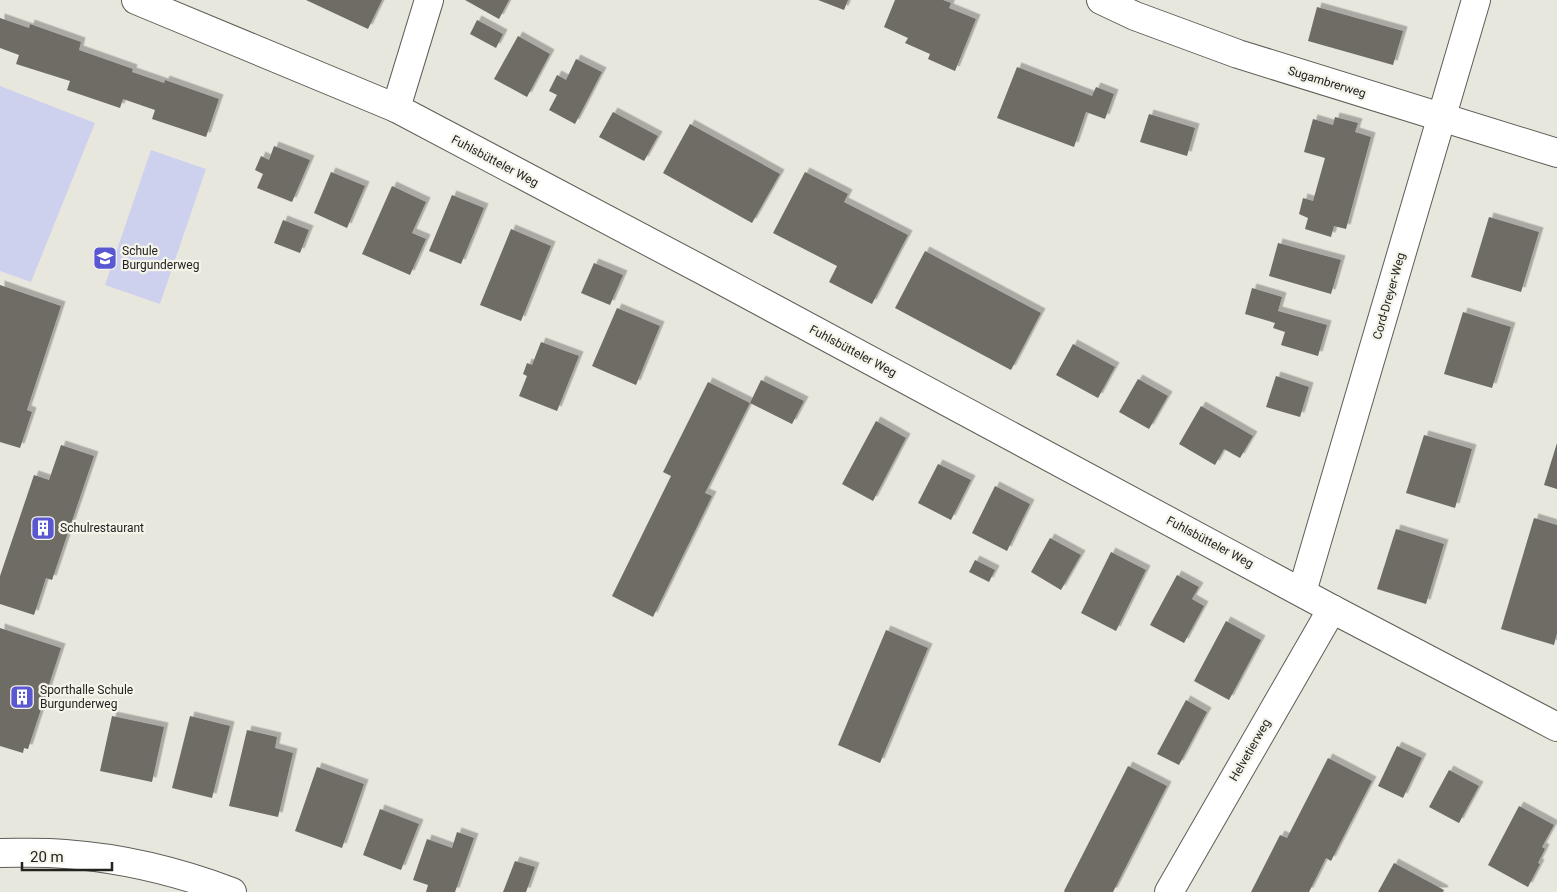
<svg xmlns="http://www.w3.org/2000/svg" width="1557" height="892" font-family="Roboto,sans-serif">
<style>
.green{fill:#cdd1ed}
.building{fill:#6e6c65;filter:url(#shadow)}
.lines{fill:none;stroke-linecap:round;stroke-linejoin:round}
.street-casing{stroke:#5e5d56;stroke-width:30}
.secondary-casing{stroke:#5e5d56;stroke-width:30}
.street{stroke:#fff;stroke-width:28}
.secondary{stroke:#fff;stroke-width:28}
.labels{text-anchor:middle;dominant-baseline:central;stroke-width:4.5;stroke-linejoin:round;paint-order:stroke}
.street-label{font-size:12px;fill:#23221f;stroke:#f5f4eb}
.poi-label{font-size:12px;fill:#23221f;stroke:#f5f4eb;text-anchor:start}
</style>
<defs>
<filter id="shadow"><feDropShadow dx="4.5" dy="-4.5" stdDeviation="0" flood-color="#0004"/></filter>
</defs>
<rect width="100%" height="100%" fill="#e8e7de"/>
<g class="green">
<path d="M0 86 95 123 31 282 0 271Z"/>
<path d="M151 150 206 169 160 304 105 285Z"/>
</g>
<g class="building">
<path d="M306 0H382L368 29Z"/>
<path d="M465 0H509L499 19Z"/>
<path d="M818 0H848L844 10Z"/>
<path d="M895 0H943L951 3 949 8 976 19 955 71 928 59 930 54 905 43 908 38 884 27Z"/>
<path d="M1317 7 1403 31 1393 65 1308 41Z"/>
<path d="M0 18 29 28 30 24 81 42 79 50 133 69 132 72 164 83 165 80 219 99 206 137 152 119 155 110 123 99 120 108 67 90 70 81 16 64 19 55 0 48Z"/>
<path d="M477 20 503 34 496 48 470 34Z"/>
<path d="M518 36 550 54 527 97 494 79Z"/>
<path d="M576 59 602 72 575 124 549 110 557 95 549 91 557 75 566 80Z"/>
<path d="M1017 67 1092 96 1096 87 1114 94 1105 119 1086 112 1074 147 997 118Z"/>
<path d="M613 112 658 136 644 161 599 137Z"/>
<path d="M1149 114 1195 128 1187 156 1140 142Z"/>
<path d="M1335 117 1358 123 1355 132 1371 137 1346 229 1334 226 1331 237 1305 229 1308 218 1299 214 1303 198 1313 201 1325 158 1304 152 1313 119 1333 125Z"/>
<path d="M690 124 780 174 752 223 663 173Z"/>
<path d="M274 146 310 160 292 202 257 188 263 174 255 170 261 156 269 160Z"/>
<path d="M331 172 365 186 347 228 314 213Z"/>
<path d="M805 172 848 194 844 202 908 235 872 304 829 282 837 266 773 233Z"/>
<path d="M392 186 426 202 412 233 426 239 410 275 362 254Z"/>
<path d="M452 195 484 208 461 264 429 251Z"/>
<path d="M1489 217 1539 232 1521 292 1471 277Z"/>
<path d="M283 220 309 230 300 253 274 243Z"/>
<path d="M511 229 551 246 521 321 480 305Z"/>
<path d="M1278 243 1341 260 1331 294 1269 276Z"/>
<path d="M925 251 1041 313 1011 370 895 308Z"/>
<path d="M594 263 623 275 610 305 581 293Z"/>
<path d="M0 285 61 306 27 410 32 412 20 448 0 442Z"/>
<path d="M1252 288 1282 297 1278 311 1327 325 1318 356 1281 345 1285 332 1273 328 1275 323 1245 314Z"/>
<path d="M617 308 660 326 636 385 592 366Z"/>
<path d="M1463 312 1511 327 1492 388 1444 374Z"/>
<path d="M541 342 579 356 557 411 519 396 527 376 523 374 527 363 532 365Z"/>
<path d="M1073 344 1115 367 1098 398 1056 375Z"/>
<path d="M1276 376 1309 387 1300 417 1266 407Z"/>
<path d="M1138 379 1168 396 1149 429 1119 412Z"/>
<path d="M761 380 804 401 792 424 750 403 705 493 712 496 653 617 612 596 671 476 663 472 708 382 750 403Z"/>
<path d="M1201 406 1253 436 1240 458 1224 449 1215 465 1179 444Z"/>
<path d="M876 421 906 438 873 501 842 484Z"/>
<path d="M1424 435 1472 449 1455 508 1406 493Z"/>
<path d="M1557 443V489L1544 485Z"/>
<path d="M61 445 94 456 52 580 46 578 34 615 0 604V576L34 475 49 480Z"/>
<path d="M938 464 971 480 951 520 918 503Z"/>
<path d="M995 486 1030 504 1007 551 972 533Z"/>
<path d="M1534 518 1557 525V633L1554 645 1501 629Z"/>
<path d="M1396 529 1444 544 1426 604 1377 589Z"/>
<path d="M1050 538 1081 555 1061 590 1031 572Z"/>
<path d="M1111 552 1146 570 1116 631 1081 613Z"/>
<path d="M975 560 995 570 989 582 969 572Z"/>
<path d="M1177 575 1199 587 1192 599 1204 606 1184 643 1150 625Z"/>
<path d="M1226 621 1261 640 1229 700 1194 681Z"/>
<path d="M0 628 61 648 28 749 24 748 23 753 0 746Z"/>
<path d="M886 630 928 648 880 763 838 745Z"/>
<path d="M1186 700 1207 712 1179 765 1157 754Z"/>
<path d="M112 716 164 727 152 782 100 771Z"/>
<path d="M190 716 230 726 212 798 172 788Z"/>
<path d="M247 730 277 737 275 748 293 753 278 817 229 806Z"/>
<path d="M1397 746 1422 758 1403 798 1378 786Z"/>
<path d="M1328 758 1372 781 1331 861 1326 858 1309 892H1251L1280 835 1287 838Z"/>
<path d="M1128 766 1167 786 1113 892H1065L1064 891Z"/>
<path d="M317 767 364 784 342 848 295 831Z"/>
<path d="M1449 770 1479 786 1459 823 1429 807Z"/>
<path d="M1519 806 1554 825 1542 847 1545 849 1538 863 1540 864 1528 887 1488 865Z"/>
<path d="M380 809 419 824 401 870 363 855Z"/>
<path d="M457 832 474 838 455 892H426L428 885 413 880 427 839 452 848Z"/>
<path d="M515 861 535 867 526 892H503Z"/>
<path d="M1394 863 1444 890 1443 892H1378Z"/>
</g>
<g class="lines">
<g class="street-casing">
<g id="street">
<path d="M136 0 396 108 706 272 1332 609 1557 727"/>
<path d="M1101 0 1135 16 1238 54 1557 153"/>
<path d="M396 108 429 0"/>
<path d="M1302 592 1476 0"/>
<path d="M1169 892 1332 609"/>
</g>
</g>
<g class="secondary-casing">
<path id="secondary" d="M0 853C22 853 43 852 65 854 122 858 179 872 232 892"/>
</g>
<use href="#street" class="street"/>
<use href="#secondary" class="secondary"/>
</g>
<defs>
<g id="school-square" transform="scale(1.25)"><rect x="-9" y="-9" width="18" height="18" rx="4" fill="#5a58d0" stroke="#f5f4eb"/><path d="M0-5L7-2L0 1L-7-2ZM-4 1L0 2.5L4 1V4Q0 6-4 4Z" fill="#fff"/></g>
<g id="building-square" transform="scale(1.25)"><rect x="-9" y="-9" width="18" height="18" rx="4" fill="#5a58d0" stroke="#f5f4eb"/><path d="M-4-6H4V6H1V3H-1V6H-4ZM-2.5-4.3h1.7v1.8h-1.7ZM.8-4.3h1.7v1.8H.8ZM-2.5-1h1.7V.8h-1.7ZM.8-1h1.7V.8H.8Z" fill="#fff"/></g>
</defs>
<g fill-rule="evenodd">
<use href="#school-square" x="105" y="258"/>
<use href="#building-square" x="43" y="528"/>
<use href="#building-square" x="22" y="697"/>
</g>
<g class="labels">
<g class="street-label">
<text transform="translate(1327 82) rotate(17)">Sugambrerweg</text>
<text transform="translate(495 161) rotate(28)">Fuhlsbütteler Weg</text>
<text transform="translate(1389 296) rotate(-74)">Cord-Dreyer-Weg</text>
<text transform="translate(853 351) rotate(28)">Fuhlsbütteler Weg</text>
<text transform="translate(1210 542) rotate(28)">Fuhlsbütteler Weg</text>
<text transform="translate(1250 750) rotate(-60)">Helvetierweg</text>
</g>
<g class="poi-label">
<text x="122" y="251">Schule<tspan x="122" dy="14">Burgunderweg</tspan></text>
<text x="60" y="528">Schulrestaurant</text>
<text x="40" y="690">Sporthalle Schule<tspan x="40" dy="14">Burgunderweg</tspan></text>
</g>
</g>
<path d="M22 862v8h90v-8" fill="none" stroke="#23221f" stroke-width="2.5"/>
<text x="30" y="862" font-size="15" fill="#23221f" stroke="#f5f4eb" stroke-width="4" paint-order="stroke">20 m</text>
</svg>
